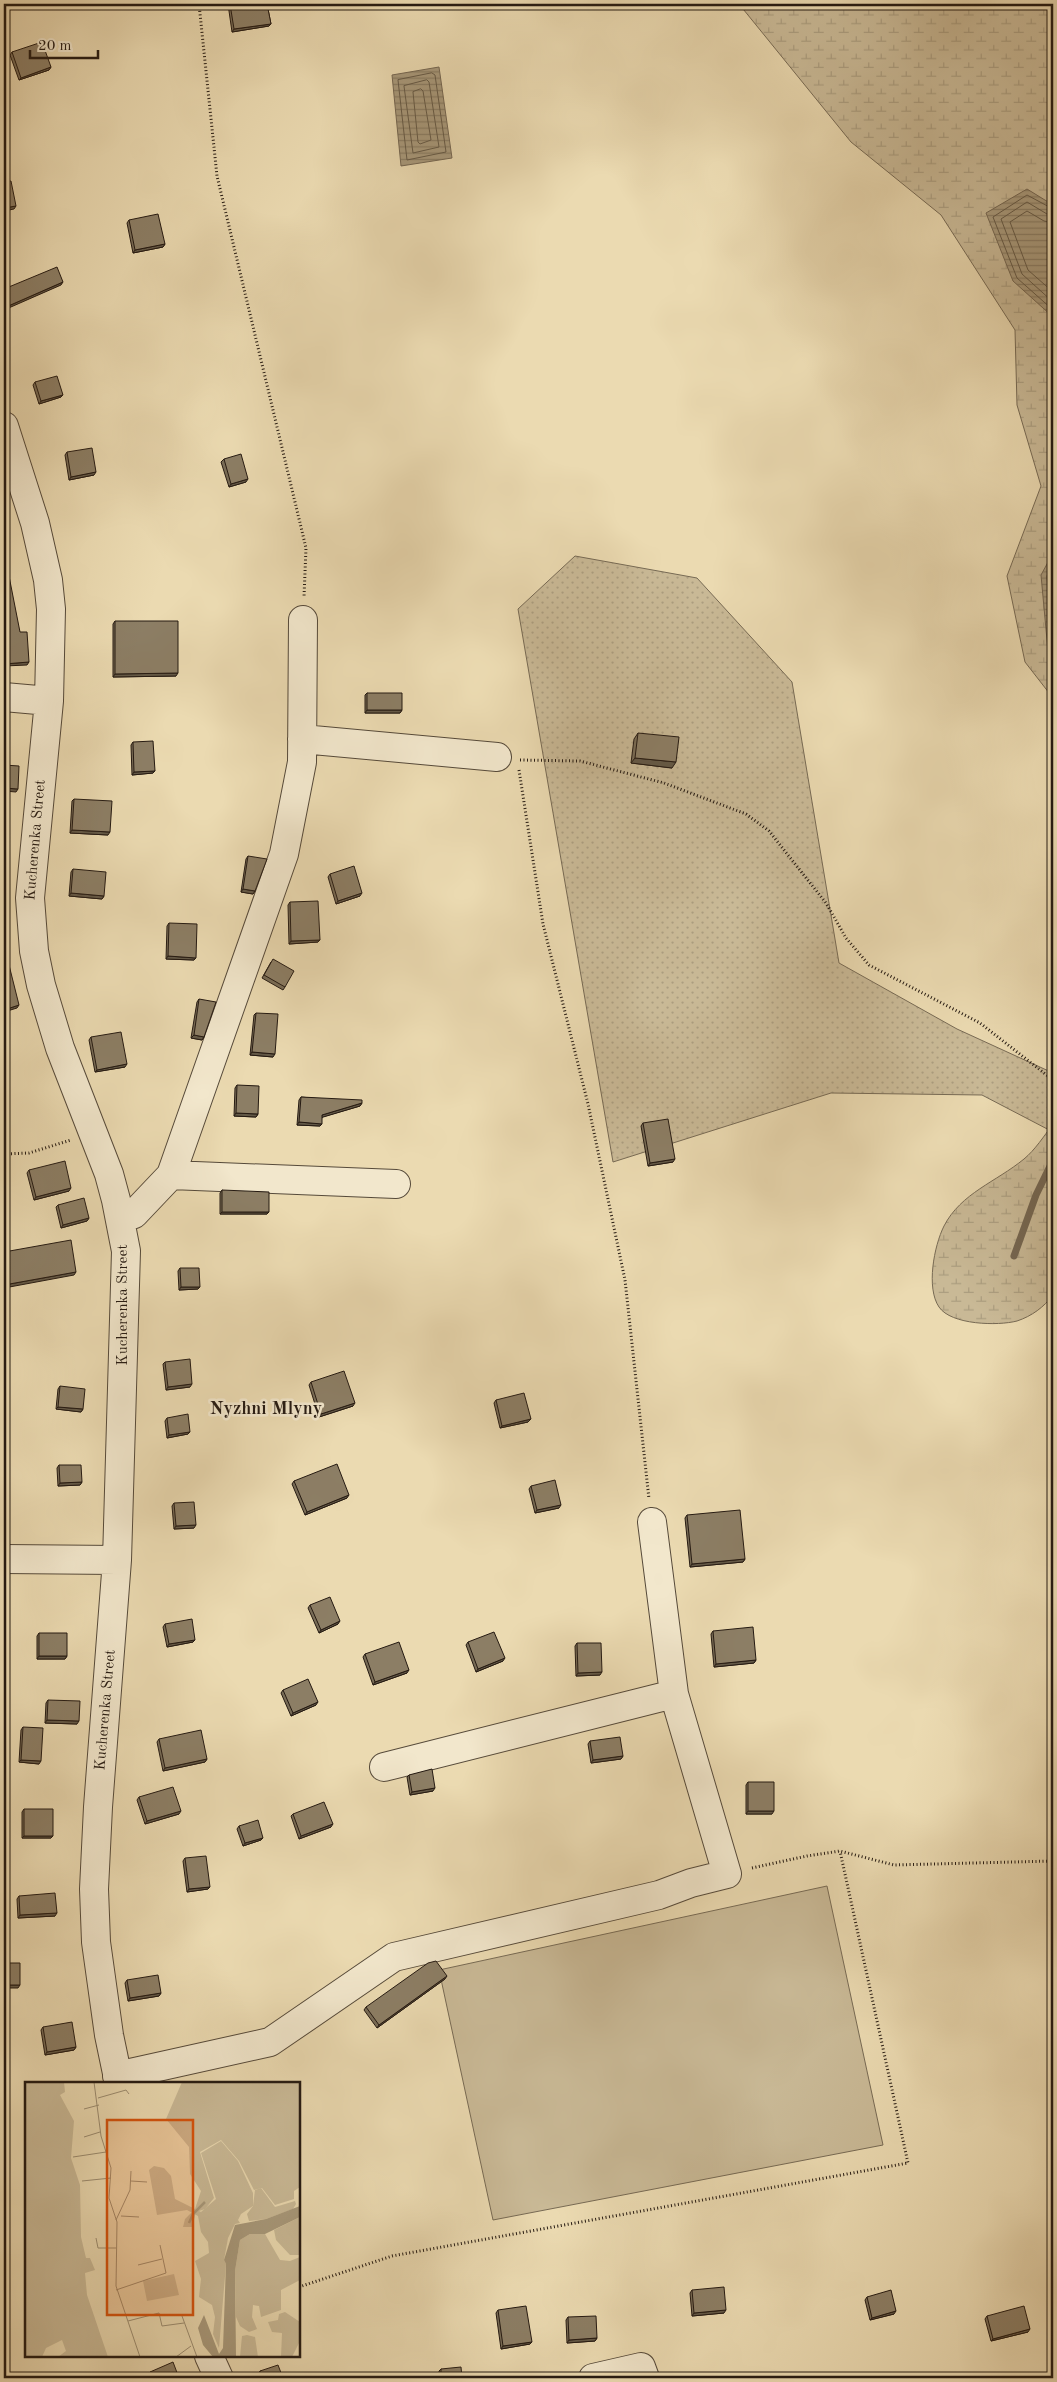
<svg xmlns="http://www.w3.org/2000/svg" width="1057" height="2382" viewBox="0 0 1057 2382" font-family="'Old Standard TT',serif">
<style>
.green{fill:url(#green-dots);stroke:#776a54}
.wetland{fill:url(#wetland-marsh);stroke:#776a54}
.pitch{fill:#c9b996;stroke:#776a54}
.water{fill:url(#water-rules);stroke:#746651}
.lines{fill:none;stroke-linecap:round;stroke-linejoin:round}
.shore{stroke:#665a46;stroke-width:1}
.stream{stroke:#746651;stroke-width:7}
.minor-casing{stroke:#564a3a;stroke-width:30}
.path{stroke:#251a12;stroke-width:3;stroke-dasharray:1 2.5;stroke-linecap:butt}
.minor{stroke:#f2e7cc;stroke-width:28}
.wall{fill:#786c57;stroke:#251a12}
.shaded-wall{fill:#625847;stroke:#251a12}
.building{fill:#8c7e65;stroke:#251a12}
.labels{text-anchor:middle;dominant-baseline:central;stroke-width:5;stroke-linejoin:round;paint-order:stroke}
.street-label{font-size:15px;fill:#251a12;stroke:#f2e7cc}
.quarter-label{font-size:18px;font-weight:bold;fill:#251a12;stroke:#f2e7cc}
.inset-river{fill:none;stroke:#a8997b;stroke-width:2.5}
.inset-road{fill:none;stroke:#9c8d71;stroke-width:1}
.view{fill:#d4530d;fill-opacity:0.15;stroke:#d4530d;stroke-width:2.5}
.inset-edge{fill:none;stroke:#251a12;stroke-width:2.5}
</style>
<defs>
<pattern id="green-dots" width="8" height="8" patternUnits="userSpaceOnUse" patternTransform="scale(1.25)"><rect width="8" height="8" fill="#c9b996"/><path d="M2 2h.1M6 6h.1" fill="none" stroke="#ac9e80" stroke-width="1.8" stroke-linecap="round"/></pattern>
<pattern id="wetland-marsh" width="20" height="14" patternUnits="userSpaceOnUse" patternTransform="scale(1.25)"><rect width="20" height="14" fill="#c9b996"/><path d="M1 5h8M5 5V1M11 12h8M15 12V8" fill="none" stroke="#ac9e80"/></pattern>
<pattern id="water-rules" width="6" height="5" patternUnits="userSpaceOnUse" patternTransform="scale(1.25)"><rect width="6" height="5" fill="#a8997b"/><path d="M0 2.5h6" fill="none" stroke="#897c63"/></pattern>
</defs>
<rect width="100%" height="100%" fill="#ebdab1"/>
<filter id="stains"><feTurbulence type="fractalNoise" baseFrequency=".004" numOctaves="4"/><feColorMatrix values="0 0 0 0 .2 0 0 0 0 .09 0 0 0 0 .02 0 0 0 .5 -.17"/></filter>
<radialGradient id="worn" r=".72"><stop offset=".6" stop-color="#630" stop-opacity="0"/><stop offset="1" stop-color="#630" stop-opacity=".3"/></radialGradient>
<path class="green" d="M575 556 697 578 792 682 839 963 957 1029 1053 1073V1132L982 1095 831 1093 613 1162 518 609Z"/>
<path class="wetland" d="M739 4H1053V698L1025 662 1007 576 1041 486 1017 405 1015 330 941 215 851 142Z
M1053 1124V1295C1044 1307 1032 1316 1017 1321 998 1326 951 1325 939 1307 926 1288 934 1246 944 1226 961 1193 996 1182 1024 1159 1035 1150 1044 1136 1053 1124Z"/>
<path class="pitch" d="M827 1886 883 2145 493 2220 439 1970Z"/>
<path class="water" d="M439 67 452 158 401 166 392 75Z
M1027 189 1053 205V317L1013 281 986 213Z
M1053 553V667L1049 662 1041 575Z"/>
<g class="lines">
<path class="shore" d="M432 73 435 75 446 152 407 160 398 80Z
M427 80 429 82 439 147 413 153 404 86Z
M421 89 423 91 431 140 420 144 418 142 413 92Z
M1053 209 1027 195 993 217 1017 278 1053 310
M1053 215 1047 214 1027 202 1001 219 1022 274 1053 302
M1053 223 1044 221 1027 211 1010 222 1028 270 1053 292
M1053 563 1047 576 1053 652"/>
<path class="stream" d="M1014 1256 1036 1195 1053 1160"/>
<g class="minor-casing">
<path id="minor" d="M4 426 35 523 48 580 51 609 49 701 30 898 34 951 41 985 60 1048 109 1174 116 1200 126 1251 117 1560 98 1807 94 1889 96 1942 109 2035 119 2083
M4 697 49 701
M302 739 497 757
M171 1175 396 1184
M120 1219 134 1214 171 1175 284 854 302 762 303 620
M4 1559 117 1560
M384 1767 674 1694
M117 2076 270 2042 394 1957 659 1895 691 1883 727 1874 674 1694 652 1522
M209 2356 219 2378
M593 2378 641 2367 645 2378"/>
</g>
<path class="path" d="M199 4 217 176 306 548 304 597
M520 760 580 761 664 783 746 814 769 831 826 903 846 938 869 965 980 1023 1053 1080
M519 770 543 924 588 1104 625 1280 649 1499
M4 1154 29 1153 71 1140
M752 1868 807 1856 840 1851 894 1865 1053 1861
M299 2287 392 2256 908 2163 840 1851"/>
<use href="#minor" class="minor"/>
</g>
<path class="wall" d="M228 4H267L271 24 269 26 232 32Z
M12 52 51 67 49 70 19 80 10 55Z
M129 220 165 244 163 247 133 253 127 223Z
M35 382 63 395 61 397 39 404 33 385Z
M67 452 94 475 69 480 65 455Z
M224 459 246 482 229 487 221 462Z
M115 621 176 676 113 677V624Z
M367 693 402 710 400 713H365V695Z
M638 733 672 768 631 763 634 739Z
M133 742 155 771 153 773 132 775 131 745Z
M74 799 108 835 70 833 72 801Z
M248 856 255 891 253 894 241 892 246 859Z
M73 869 104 896 102 899 69 896 71 872Z
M330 874 360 896 336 904 328 877Z
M290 902 320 940 318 942 289 944 288 905Z
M169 923 194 960 166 959 167 926Z
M271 962 285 987 283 990 262 978Z
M199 999 204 1037 202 1040 191 1038 197 1002Z
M256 1013 273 1057 250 1055 254 1015Z
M91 1037 125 1067 95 1072 89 1040Z
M237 1085 258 1114 256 1117 234 1116 235 1088Z
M301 1097 362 1103 360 1106 322 1117 320 1126 297 1125 299 1100Z
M643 1123 673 1162 648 1166 641 1126Z
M29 1170 69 1191 34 1200 27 1173Z
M222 1190 269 1212 267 1214H220V1193Z
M58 1205 89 1218 87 1221 61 1228 56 1207Z
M180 1268 200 1287 198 1289 179 1290 178 1271Z
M165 1362 190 1387 166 1390 163 1364Z
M311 1382 353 1406 319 1417 309 1385Z
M60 1386 83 1409 81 1412 56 1409 58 1389Z
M496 1400 531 1419 528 1422 500 1428 494 1403Z
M167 1418 190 1432 188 1434 167 1438 165 1421Z
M59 1465 82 1482 80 1485 58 1486 57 1468Z
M294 1481 347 1498 305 1515 292 1484Z
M531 1486 559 1508 535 1513 529 1489Z
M174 1503 194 1528 174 1529 172 1506Z
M687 1515 745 1559 743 1562 690 1567 685 1518Z
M310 1605 338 1624 319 1633 308 1608Z
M165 1624 193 1642 167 1647 163 1627Z
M713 1631 756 1660 754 1663 714 1667 711 1634Z
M39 1633 67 1656 65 1659H37V1636Z
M468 1642 503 1661 476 1672 466 1645Z
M577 1643 600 1675 576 1676 575 1646Z
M365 1654 407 1673 373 1685 363 1657Z
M283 1690 316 1705 291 1716 281 1693Z
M48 1700 77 1724 45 1723 46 1703Z
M23 1727 39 1764 19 1762 21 1730Z
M159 1739 207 1759 205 1762 163 1771 157 1742Z
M590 1741 623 1756 621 1759 591 1763 588 1744Z
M409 1775 433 1791 410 1795 407 1777Z
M748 1782 772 1814H746V1785Z
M139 1797 179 1814 145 1824 137 1800Z
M24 1809 53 1836 51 1838H22V1812Z
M293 1814 331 1827 299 1839 291 1816Z
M239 1826 263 1838 261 1840 243 1846 237 1829Z
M185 1858 208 1889 187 1892 183 1861Z
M19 1896 55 1916 18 1918 17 1899Z
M445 1979 377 2028 364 2010 366 2007Z
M127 1980 161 1993 159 1996 128 2001 125 1983Z
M43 2027 76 2047 74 2050 45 2055 41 2030Z
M692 2290 724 2313 692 2316 690 2293Z
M867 2297 894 2314 870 2320 865 2300Z
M498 2310 530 2344 501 2349 496 2313Z
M987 2316 1028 2332 991 2341 985 2319Z
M568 2317 597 2338 595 2341 567 2343 566 2320Z
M441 2369 462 2378H439V2371Z
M260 2371 283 2378H259L258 2374Z
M150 2372 179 2378H149L148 2375Z"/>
<path class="shaded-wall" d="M271 24 269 26 232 32 234 29Z
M51 67 49 70 19 80 21 78Z
M16 206 14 209 4 211V208Z
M165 244 163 247 133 253 135 250Z
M63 282 61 285 4 310 6 307Z
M63 395 61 397 39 404 41 401Z
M96 472 94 475 69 480 71 477Z
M248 479 246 482 229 487 231 484Z
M29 662 27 665 4 666V664Z
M178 673 176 676 113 677 115 674Z
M367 710H402L400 713H365Z
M635 758 676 762 672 768 631 763Z
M155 771 153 773 132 775 134 772Z
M4 788 18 789 16 792 4 791Z
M72 830 110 832 108 835 70 833Z
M243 889 255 891 253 894 241 892Z
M71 893 104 896 102 899 69 896Z
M362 893 360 896 336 904 338 901Z
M320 940 318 942 289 944 291 941Z
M168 956 196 958 194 960 166 959Z
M19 1005 17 1008 4 1012V1010Z
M194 1035 204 1037 202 1040 191 1038Z
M252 1052 275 1054 273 1057 250 1055Z
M127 1064 125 1067 95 1072 97 1070Z
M362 1103 360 1106 320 1118 322 1115Z
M236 1113 258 1114 256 1117 234 1116Z
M299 1122 322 1124 320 1126 297 1125Z
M675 1159 673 1162 648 1166 650 1163Z
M71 1188 69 1191 34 1200 36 1197Z
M222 1212H269L267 1214H220Z
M89 1218 87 1221 61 1228 63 1225Z
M76 1272 74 1275 4 1288V1285Z
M181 1287H200L198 1289 179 1290Z
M192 1384 190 1387 166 1390 168 1387Z
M355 1403 353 1406 319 1417 321 1414Z
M58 1407 83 1409 81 1412 56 1409Z
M531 1419 528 1422 500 1428 502 1426Z
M190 1432 188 1434 167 1438 169 1435Z
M82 1482 80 1485 58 1486 60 1483Z
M349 1495 347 1498 305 1515 307 1512Z
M561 1505 559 1508 535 1513 537 1510Z
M196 1525 194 1528 174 1529 176 1526Z
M745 1559 743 1562 690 1567 692 1564Z
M340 1621 338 1624 319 1633 321 1630Z
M195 1640 193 1642 167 1647 169 1644Z
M39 1656H67L65 1659H37Z
M505 1658 503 1661 476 1672 478 1669Z
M756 1660 754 1663 714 1667 716 1664Z
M409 1670 407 1673 373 1685 375 1682Z
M602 1672 600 1675 576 1676 578 1673Z
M318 1702 316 1705 291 1716 293 1713Z
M47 1720 79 1721 77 1724 45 1723Z
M623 1756 621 1759 591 1763 593 1760Z
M207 1759 205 1762 163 1771 165 1768Z
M21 1760 41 1761 39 1764 19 1762Z
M435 1788 433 1791 410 1795 412 1792Z
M181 1811 179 1814 145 1824 147 1821Z
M748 1811H774L772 1814H746Z
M333 1824 331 1827 299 1839 301 1836Z
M24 1836H53L51 1838H22Z
M263 1838 261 1840 243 1846 245 1843Z
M210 1887 208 1889 187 1892 189 1889Z
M57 1913 55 1916 18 1918 20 1915Z
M447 1976 445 1979 377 2028 379 2025Z
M4 1985H20L18 1988H4Z
M161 1993 159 1996 128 2001 130 1998Z
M76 2047 74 2050 45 2055 47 2052Z
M726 2310 724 2313 692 2316 694 2313Z
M896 2311 894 2314 870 2320 872 2318Z
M1030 2329 1028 2332 991 2341 993 2339Z
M597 2338 595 2341 567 2343 569 2340Z
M532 2342 530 2344 501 2349 503 2346Z"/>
<path class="building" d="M230 4H267L271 24 234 29Z
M42 42 51 67 21 78 12 52Z
M11 181 16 206 4 208V182Z
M158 214 165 244 135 250 129 220Z
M57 267 63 282 6 307 4 302V289Z
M57 376 63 395 41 401 35 382Z
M92 448 96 472 71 477 67 452Z
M241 454 248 479 231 484 224 459Z
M8 571 20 632H27L29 662 4 664V572Z
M115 621H178V673L115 674Z
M367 693H402V710H367Z
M4 709 6 710V719H4Z
M638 733 679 737 676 762 635 758Z
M153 741 155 771 134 772 133 742Z
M4 765 19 766 18 789 4 788Z
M74 799 112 801 110 832 72 830Z
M248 856 267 859 255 891 243 889Z
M354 866 362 893 338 901 330 874Z
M73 869 106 872 104 896 71 893Z
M318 901 320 940 291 941 290 902Z
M169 923 197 924 196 958 168 956Z
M6 953 19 1005 4 1010V954Z
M273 959 294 971 285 987 264 975Z
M199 999 216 1002 204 1037 194 1035Z
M256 1013 278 1014 275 1054 252 1052Z
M121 1032 127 1064 97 1070 91 1037Z
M237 1085 259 1086 258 1114 236 1113Z
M301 1097 362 1100V1103L322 1115V1124L299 1122Z
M668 1119 675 1159 650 1163 643 1123Z
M65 1161 71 1188 36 1197 29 1170Z
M222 1190 269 1192V1212H222Z
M84 1198 89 1218 63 1225 58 1205Z
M71 1240 76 1272 4 1285V1252Z
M180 1268H199L200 1287H181Z
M190 1359 192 1384 168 1387 165 1362Z
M344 1371 355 1403 321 1414 311 1382Z
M60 1386 85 1389 83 1409 58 1407Z
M524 1393 531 1419 502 1426 496 1400Z
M188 1414 190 1432 169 1435 167 1418Z
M337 1464 349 1495 307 1512 294 1481Z
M59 1465H81L82 1482 60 1483Z
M555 1480 561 1505 537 1510 531 1486Z
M194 1502 196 1525 176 1526 174 1503Z
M740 1510 745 1559 692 1564 687 1515Z
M330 1597 340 1621 321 1630 310 1605Z
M192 1619 195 1640 169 1644 165 1624Z
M753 1627 756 1660 716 1664 713 1631Z
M494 1632 505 1658 478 1669 468 1642Z
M39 1633H67V1656H39Z
M399 1642 409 1670 375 1682 365 1654Z
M577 1643H601L602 1672 578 1673Z
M308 1679 318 1702 293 1713 283 1690Z
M48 1700 80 1701 79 1721 47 1720Z
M23 1727 43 1728 41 1761 21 1760Z
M201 1730 207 1759 165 1768 159 1739Z
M620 1737 623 1756 593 1760 590 1741Z
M432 1769 435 1788 412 1792 409 1775Z
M748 1782H774V1811H748Z
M173 1787 181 1811 147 1821 139 1797Z
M324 1802 333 1824 301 1836 293 1814Z
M24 1809H53V1836H24Z
M258 1820 263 1838 245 1843 239 1826Z
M206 1856 210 1887 189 1889 185 1858Z
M55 1893 57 1913 20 1915 19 1896Z
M436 1961 447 1976 379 2025 366 2007 428 1963Z
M4 1963H20V1985H4Z
M158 1975 161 1993 130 1998 127 1980Z
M72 2022 76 2047 47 2052 43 2027Z
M724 2287 726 2310 694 2313 692 2290Z
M891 2290 896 2311 872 2318 867 2297Z
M526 2306 532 2342 503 2346 498 2310Z
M1024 2306 1030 2329 993 2339 987 2316Z
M596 2316 597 2338 569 2340 568 2317Z
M173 2362 179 2378H152L150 2372Z
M278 2365 283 2378H262L260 2371Z
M461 2367 462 2378H441V2369Z"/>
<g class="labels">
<g class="street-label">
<text transform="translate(36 840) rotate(-85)">Kucherenka Street</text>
<text transform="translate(123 1305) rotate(-90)">Kucherenka Street</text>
<text transform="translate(106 1710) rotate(-85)">Kucherenka Street</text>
</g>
<g class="quarter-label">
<text x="266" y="1409">Nyzhni Mlyny</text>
</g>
</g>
<g transform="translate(25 2082)">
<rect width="275" height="275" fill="#ebdab1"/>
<path d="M196 59 213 79 228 111V124L216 132 213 138 215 141 210 142 203 156 199 178 201 182 194 266 188 252 190 235 187 223 174 215 176 197 170 179 184 171 183 160 176 150 173 134 162 128 132 133 124 88 129 84 139 86 146 94 150 117 176 130 191 117 176 71Z" fill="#c9b996"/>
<path d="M0 0H39L40 10 35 13 49 39 46 76 55 103 56 155 61 176H65L70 188 60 191 62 213 83 275H33L41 269 37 258 21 266 17 275H0ZM236 106 250 125 270 119 271 122 268 127 241 137 224 139 222 132 228 124 230 108ZM275 135V173H265L251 158 249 148ZM225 152H240L255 178 265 179 275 175V198L256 208V228L236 235 234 224 228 223 227 235 232 247 224 250 215 244 211 235 210 189 215 158ZM260 230 275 240V259L267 275H256L257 251 247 250 243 240 253 238 254 232ZM222 253 230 255 233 275H215L217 254Z" fill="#c9b996"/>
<path d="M157 0H275V105L269 109V117L250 123 237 106 229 108 214 79 196 58 175 70 189 116 180 127 171 130 167 145H158L160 137 170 127 176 109 165 92 164 65 141 37Z" fill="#c9b996"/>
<path d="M40 88 48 113 46 120 26 107 33 101 39 102Z" fill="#c9b996"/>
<path d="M149 192 154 213 122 219 118 199Z" fill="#c9b996"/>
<path d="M275 124V135L240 152H225L215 158 210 189 211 275H188L178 263 173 246 179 233 194 272 198 266 201 182 199 178 210 143 241 137Z" fill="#a8997b"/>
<path class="inset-river" d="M164 141 168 132 180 120"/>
<path class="inset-road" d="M69 0 76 54 86 86 84 116 92 140 91 204 115 275M73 16 101 8 104 12M59 27 74 23M59 55 75 50M48 75 81 70M57 99 86 96M106 99 122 100M96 134 114 135M91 138 105 108 106 89M71 156 73 166H91M113 183 137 177M91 208 141 191 135 163M157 234 172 275M103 239 134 231 137 244 159 241M151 275 166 264"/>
<path class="view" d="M82 38H168V233H82Z"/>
<rect width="275" height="275" class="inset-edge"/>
</g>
<rect width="1057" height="2382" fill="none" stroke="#ebdab1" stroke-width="20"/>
<rect x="5" y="5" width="1047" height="2372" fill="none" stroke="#251a12" stroke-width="2.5"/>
<rect x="10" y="10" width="1037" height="2362" fill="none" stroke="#251a12"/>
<path d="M30 50v8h68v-8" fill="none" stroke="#251a12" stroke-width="2.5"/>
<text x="38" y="50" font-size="15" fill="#251a12" stroke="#f2e7cc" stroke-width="4" paint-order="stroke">20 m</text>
<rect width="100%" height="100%" filter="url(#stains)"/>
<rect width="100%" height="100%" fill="url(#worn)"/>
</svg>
